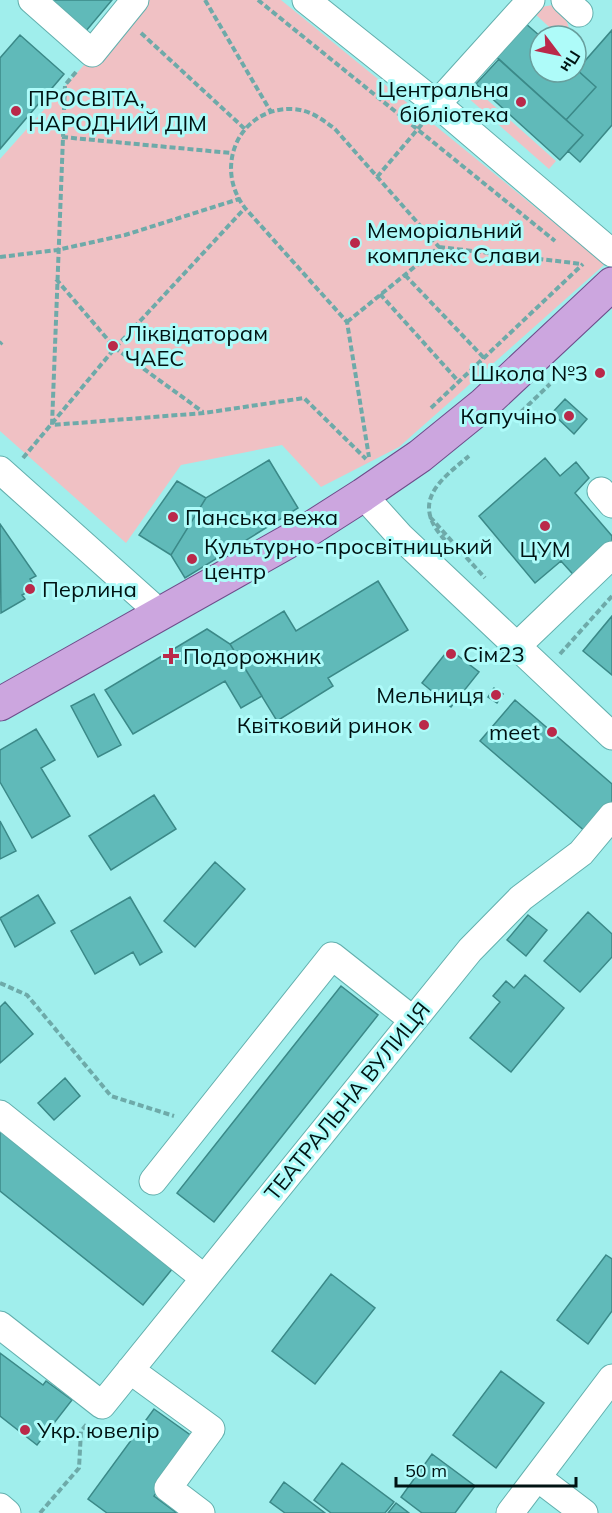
<svg xmlns="http://www.w3.org/2000/svg" width="612" height="1513" viewBox="0 0 612 1513" font-family="Mulish,sans-serif">
<style>
.green{fill:#f0c1c4}
.building{fill:#60bab9;stroke:#3b8988;stroke-width:1.5}
.lines{fill:none;stroke-linecap:round;stroke-linejoin:round}
.minor-casing{stroke:#62afad;stroke-width:29}
.major-casing{stroke:#6e4c8a;stroke-width:35}
.path{stroke:#6eaaa9;stroke-width:4;stroke-dasharray:6 3;stroke-linecap:butt}
.minor{stroke:#fff;stroke-width:27}
.major{stroke:#cca6df;stroke-width:33}
.poi-dot{fill:#ba294a;stroke:#aefbf9;stroke-width:2}
.labels{text-anchor:middle;dominant-baseline:central;stroke-width:6;stroke-linejoin:round;paint-order:stroke}
.poi-label{font-size:22px;fill:#001313;stroke:#aefbf9;text-anchor:start}
.street-label{font-size:22px;fill:#001313;stroke:#aefbf9}
</style>
<rect width="100%" height="100%" fill="#a0eeec"/>
<path class="green" d="M142 0H281L605 264 399 447 321 487 282 445 181 465 126 543 0 431V159Z
M553 5 565 16 569 28 564 36H559L534 13 541 7Z
M474 88 556 161 549 169 466 96Z"/>
<path class="building" d="M50 0H112L86 31Z
M525 23 540 36V72H576V69L596 87 566 120 495 56Z
M612 30V125L580 162 568 151 583 135 566 120 596 87 577 70Z
M20 35 64 74 0 149V58Z
M499 59 583 135 560 160 476 84Z
M565 399 587 419 574 434 552 413Z
M545 458 560 476 576 462 589 478 575 493 612 536V551L579 581 561 561 535 583 479 516Z
M269 460 298 508 185 578 171 555 139 535 177 481 206 498Z
M177 481 206 498 171 555 139 535Z
M0 524 36 576 30 579 35 588 22 595 25 599 1 613Z
M378 581 408 630 328 678 333 686 277 721 230 644 284 611 296 631Z
M612 616V675L583 651Z
M207 629 230 644 262 696 241 708 225 681 133 734 105 690Z
M449 649 479 672 451 707 422 683Z
M494 688 503 694 497 703 488 697Z
M94 694 121 745 98 757 71 706Z
M515 700 612 784V805L587 833 480 741Z
M36 729 55 760 41 768 70 816 32 838 0 782V750Z
M154 795 176 829 111 870 89 836Z
M0 821 16 851 0 859Z
M215 862 245 889 195 947 164 921Z
M38 895 55 923 15 947 0 918Z
M130 897 162 952 140 965 133 952 95 974 71 931Z
M588 912 612 934V957L580 992 544 961Z
M528 915 547 930 526 956 507 940Z
M525 975 564 1008 511 1072 470 1038 500 1002 493 996 506 981 514 988Z
M341 986 378 1015 214 1222 177 1193Z
M5 1002 33 1034 0 1063V1007Z
M65 1078 80 1096 54 1120 38 1103Z
M0 1130 173 1268 143 1305 0 1191Z
M606 1255 612 1259V1311L588 1344 557 1320Z
M331 1274 375 1308 315 1384 272 1351Z
M0 1353 43 1385 46 1381 72 1400 37 1445 0 1416Z
M501 1371 544 1403 496 1468 453 1435Z
M154 1409 196 1439 154 1496 177 1513H107L88 1499Z
M432 1454 475 1486 455 1513H422L401 1497Z
M342 1463 394 1502 385 1513H331L314 1500Z
M284 1482 325 1513H285L270 1502Z
M396 1503 409 1513H388Z"/>
<g class="lines">
<g class="minor-casing">
<path id="minor" d="M32 0 92 53 135 0
M306 0 444 110 612 253
M565 0 579 13
M437 104 531 0
M0 470 161 614
M601 491 612 504
M363 495 400 536 612 736
M517 646 612 555
M0 1114 204 1278
M153 1181 332 956 413 1020
M0 1325 102 1405 470 950 521 898 581 853 612 816
M130 1370 211 1429 168 1488 201 1513
M538 1478 584 1513
M0 1507 7 1513
M510 1513 612 1378"/>
</g>
<g class="major-casing">
<path id="major" d="M0 704 305 532 363 495 420 456 484 404 612 284"/>
</g>
<path class="path" d="M205 0 271 112
M258 0 555 241
M141 33 246 130
M76 72 65 85 52 425 204 413 304 398 366 459
M62 137 231 153
M377 177 423 123
M439 247 582 264
M0 257 57 250 125 235 239 199
M405 275 485 359
M56 279 115 348 203 412
M380 294 459 382
M347 322 439 247 335 129C322 119 310 110 293 109 239 107 213 167 245 208L347 322 369 457
M0 344 2 342
M431 408 583 264
M521 412 550 384
M23 458 115 348 245 208
M430 517 485 578
M445 540C410 502 439 481 469 456
M560 654 612 596
M0 983 27 995 111 1096 174 1116
M40 1513 79 1468 81 1431 87 1424"/>
<use href="#minor" class="minor"/>
<use href="#major" class="major"/>
</g>
<g class="poi-dot">
<circle cx="521" cy="102" r="6"/>
<circle cx="16" cy="111" r="6"/>
<circle cx="355" cy="243" r="6"/>
<circle cx="113" cy="346" r="6"/>
<circle cx="600" cy="373" r="6"/>
<circle cx="569" cy="416" r="6"/>
<circle cx="173" cy="517" r="6"/>
<circle cx="545" cy="526" r="6"/>
<circle cx="192" cy="559" r="6"/>
<circle cx="30" cy="589" r="6"/>
<circle cx="451" cy="654" r="6"/>
<path d="M168 647h6v6h6v6h-6v6h-6v-6h-6v-6h6z"/>
<circle cx="496" cy="695" r="6"/>
<circle cx="424" cy="725" r="6"/>
<circle cx="552" cy="732" r="6"/>
<circle cx="25" cy="1430" r="6"/>
</g>
<g class="labels">
<g class="poi-label">
<text x="509" y="89" text-anchor="end">Центральна<tspan x="509" dy="25">бібліотека</tspan></text>
<text x="28" y="98">ПРОСВІТА,<tspan x="28" dy="25">НАРОДНИЙ ДІМ</tspan></text>
<text x="367" y="230">Меморіальний<tspan x="367" dy="25">комплекс Слави</tspan></text>
<text x="125" y="333">Ліквідаторам<tspan x="125" dy="25">ЧАЕС</tspan></text>
<text x="588" y="373" text-anchor="end">Школа №3</text>
<text x="557" y="416" text-anchor="end">Капучіно</text>
<text x="185" y="517">Панська вежа</text>
<text x="204" y="546">Культурно-просвітницький<tspan x="204" dy="25">центр</tspan></text>
<text x="545" y="549" text-anchor="middle">ЦУМ</text>
<text x="42" y="589">Перлина</text>
<text x="463" y="654">Сім23</text>
<text x="183" y="656">Подорожник</text>
<text x="484" y="695" text-anchor="end">Мельниця</text>
<text x="412" y="725" text-anchor="end">Квітковий ринок</text>
<text x="540" y="732" text-anchor="end">meet</text>
<text x="37" y="1430">Укр. ювелір</text>
</g>
<g class="street-label">
<text transform="translate(347 1101) rotate(-51)">ТЕАТРАЛЬНА ВУЛИЦЯ</text>
</g>
</g>
<g transform="translate(558 54) rotate(122)"><circle r="28" fill="#aefbf9" stroke="#689e9d" stroke-width="1.5"/>
<path d="M0-4.5L10 22L0 15L-10 22Z" fill="#ba294a"/>
<text y="-9" font-size="16" font-weight="bold" text-anchor="middle" fill="#001313">Пн</text>
</g>
<path d="M396 1477v9h180v-9" fill="none" stroke="#001313" stroke-width="3"/>
<text x="405" y="1477" font-size="18" fill="#001313" stroke="#aefbf9" stroke-width="4.5" paint-order="stroke">50 m</text>
</svg>
